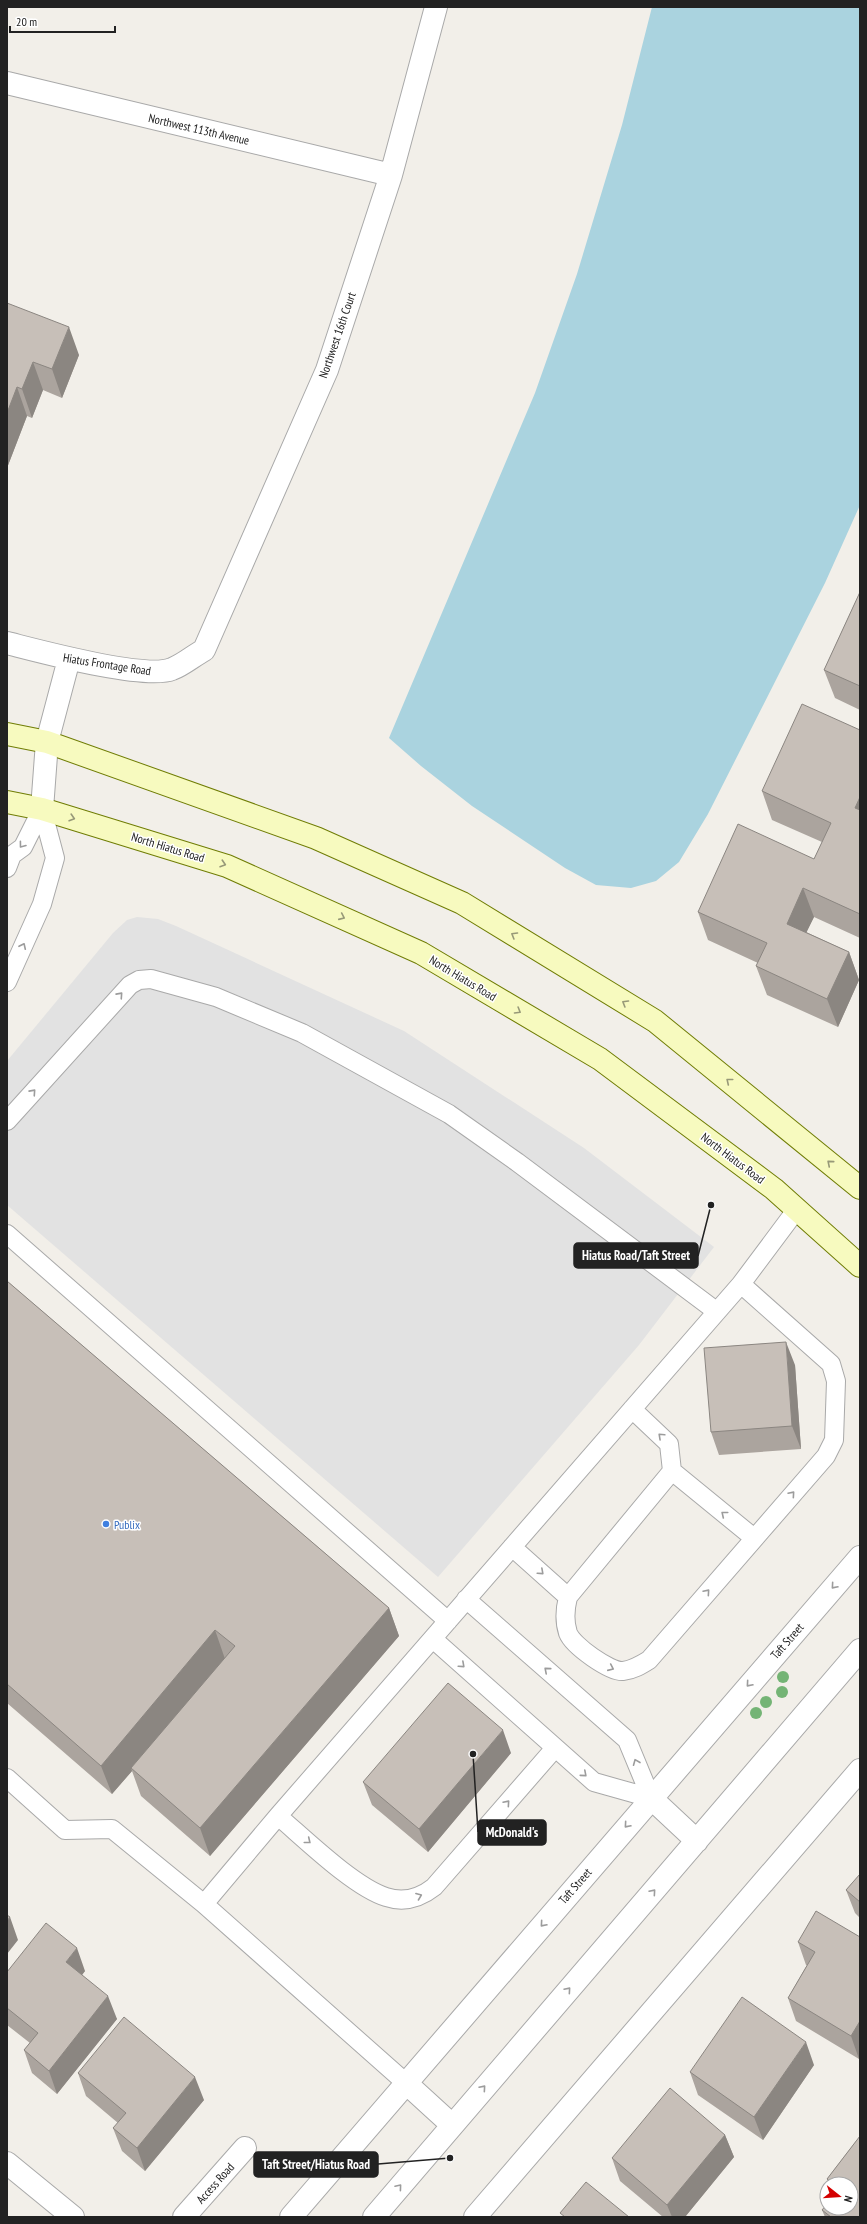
<svg xmlns="http://www.w3.org/2000/svg" width="867" height="2224" viewBox="0 0 867 2224" font-family="'PT Sans Narrow',sans-serif">
<style>
.parking{fill:#e2e2e2}
.water{fill:#aad3df}
.lines{fill:none;stroke-linecap:round;stroke-linejoin:round}
.service-casing{stroke:#a9a9a9;stroke-width:20}
.minor-casing{stroke:#a9a9a9;stroke-width:24}
.tertiary-casing{stroke:#a9a9a9;stroke-width:24}
.secondary-casing{stroke:#707d05;stroke-width:24}
.service{stroke:#fff;stroke-width:18}
.minor{stroke:#fff;stroke-width:22}
.tertiary{stroke:#fff;stroke-width:22}
.secondary{stroke:#f7fabf;stroke-width:22}
.tree{fill:#74b475}
.wall{fill:#aba49e}
.shaded-wall{fill:#8b8681}
.building{fill:#c7bfb8;stroke:#8b8681}
.oneway{stroke:#979978}
.oneway2{stroke:#9c9c9c}
.shop-dot{fill:#3f7fe0;stroke:#fff;stroke-width:1.5}
.labels{text-anchor:middle;dominant-baseline:central;stroke-width:3;stroke-linejoin:round;paint-order:stroke}
.street-label{font-size:12px;fill:#222;stroke:#fff}
.shop-label{font-size:12px;fill:#366cbe;stroke:#fff;text-anchor:start}
.leader{fill:none;stroke:#222;stroke-width:1.5}
.callout-dot{fill:#222;stroke:#fff;stroke-width:1.5}
.callout{fill:#222;stroke:#222;stroke-width:1.5}
.callout-label{font-size:13px;text-anchor:middle;font-weight:bold;fill:#fff}
</style>
<rect width="100%" height="100%" fill="#f2efe9"/>
<path class="parking" d="M137 917 158 919 176 926 404 1031 584 1148 714 1247 639 1345 438 1577 7 1205V1061L113 933 127 920Z"/>
<path class="water" d="M652 7H860V505L825 583 708 814 679 862 656 881 631 888 596 885 565 868 472 806 421 766 389 738 535 393 577 274 622 125Z"/>
<g class="lines">
<g class="service-casing">
<path id="service" d="M7 868 12 855 23 847 42 809 55 858 42 904 7 982
M7 1121 130 985 139 980 151 979 216 997 302 1033 449 1114 517 1162 716 1311
M7 1234 448 1621
M632 1409 669 1444 672 1471 754 1538
M512 1547 568 1597C565 1609 564 1621 568 1633 573 1646 610 1672 623 1671 633 1670 641 1665 649 1660L826 1456 834 1440 836 1381 831 1364 741 1284
M568 1597 672 1471
M466 1599 627 1740 651 1798
M433 1639 594 1782 651 1798
M7 1778 65 1830 112 1829 204 1904
M278 1816C305 1839 354 1887 386 1897 404 1903 420 1898 434 1887L555 1748
M406 2083 204 1904 278 1816 741 1284 797 1209"/>
</g>
<g class="minor-casing">
<path id="minor" d="M7 83 391 175
M7 643C39 651 145 680 172 669 183 665 193 656 204 650L327 370 391 175 436 7
M42 809 47 742 69 659
M7 2163 73 2217
M184 2217 245 2148
M475 2217 860 1770"/>
</g>
<g class="tertiary-casing">
<path id="tertiary" d="M651 1798 697 1841
M406 2083 452 2125
M291 2217 860 1557
M374 2217 860 1650"/>
</g>
<g class="secondary-casing">
<path id="secondary" d="M7 734 47 742 316 838 462 903 655 1021 860 1188
M7 802 42 809 227 866 421 953 600 1059 774 1189 860 1266"/>
</g>
<use href="#service" class="service"/>
<use href="#minor" class="minor"/>
<use href="#tertiary" class="tertiary"/>
<use href="#secondary" class="secondary"/>
</g>
<g class="tree">
<circle cx="783" cy="1677" r="6"/>
<circle cx="782" cy="1692" r="6"/>
<circle cx="766" cy="1702" r="6"/>
<circle cx="756" cy="1713" r="6"/>
</g>
<path class="wall" d="M7 303 79 355 62 398 43 390 32 418 27 416 7 468Z
M860 592V710L835 698 824 670Z
M860 730V938L814 917 806 932 849 952 859 980 838 1027 767 995 756 966 758 963 708 940 698 912 814 859 822 842 772 820 762 791Z
M7 1281 389 1608 399 1636 210 1856 141 1796 132 1771 112 1794 7 1703Z
M795 1365 801 1449 719 1455 711 1432Z
M511 1753 428 1852 372 1805 363 1782Z
M860 1874V1918L855 1913 846 1890Z
M860 1937V2058L859 2059 796 2021 788 1998 807 1965H806L798 1942Z
M85 1971 82 1975 117 2019 57 2094 32 2073 24 2050 30 2043 7 2025V1972Z
M814 2065 763 2140 698 2095 690 2072Z
M78 2073 204 2100 145 2171 122 2151 113 2128 118 2123 86 2096Z
M725 2135 734 2157 685 2217H663L620 2181 612 2158Z
M860 2136V2217H825L822 2210 851 2184H829L827 2179Z"/>
<path class="shaded-wall" d="M69 327 79 355 62 398 52 369Z
M33 362 43 390 32 418 22 389Z
M17 387 27 416 7 468V413Z
M860 797V821L855 808Z
M803 888 814 917 797 952 787 924Z
M849 952 859 980 838 1027 827 999Z
M786 1342 795 1365 801 1449 792 1426Z
M389 1608 399 1636 210 1856 200 1828Z
M215 1630 225 1659 131 1768 132 1771 112 1794 101 1766Z
M503 1730 511 1753 428 1852 419 1829Z
M10 1917 18 1940 7 1954V1921Z
M77 1948 85 1971 74 1985 66 1962Z
M108 1996 117 2019 57 2094 49 2071Z
M860 2021V2058L859 2059 851 2036Z
M806 2042 814 2065 763 2140 754 2117Z
M195 2077 204 2100 145 2171 137 2148Z
M725 2135 734 2157 685 2217H672L667 2205Z"/>
<path class="building" d="M7 303 69 327 52 369 33 362 22 389 17 387 7 413Z
M860 592V686L824 670Z
M802 704 860 730V797L855 808 860 810V914L803 888 787 924 849 952 827 999 756 966 767 943 698 912 738 824 814 859 831 823 762 791Z
M7 1281 389 1608 200 1828 131 1768 235 1646 215 1630 101 1766 7 1684Z
M786 1342 792 1426 711 1432 704 1348Z
M448 1683 503 1730 419 1829 363 1782Z
M860 1874V1902L846 1890Z
M816 1911 860 1937V2021L851 2036 788 1998 815 1952 798 1942Z
M7 1915 10 1917 7 1921Z
M46 1923 77 1948 66 1962 108 1996 49 2071 24 2050 38 2033 7 2008V1972Z
M742 1997 806 2042 754 2117 690 2072Z
M124 2017 195 2077 137 2148 113 2128 126 2113 78 2073Z
M670 2088 725 2135 667 2205 612 2158Z
M860 2136V2217H831L822 2210 827 2204V2208H851V2184H833L827 2179Z
M586 2182 629 2217H565L560 2213Z"/>
<defs><path id="oneway-chevron" d="M-2-3.5L2.5 0L-2 3.5" fill="none" stroke-width="1.6" stroke-linecap="round" stroke-linejoin="round"/></defs>
<g class="oneway">
<use href="#oneway-chevron" transform="translate(72 818) rotate(17)"/>
<use href="#oneway-chevron" transform="translate(223 864) rotate(18)"/>
<use href="#oneway-chevron" transform="translate(342 917) rotate(24)"/>
<use href="#oneway-chevron" transform="translate(514 935) rotate(-149)"/>
<use href="#oneway-chevron" transform="translate(625 1003) rotate(-149)"/>
<use href="#oneway-chevron" transform="translate(518 1011) rotate(31)"/>
<use href="#oneway-chevron" transform="translate(729 1081) rotate(-141)"/>
<use href="#oneway-chevron" transform="translate(830 1163) rotate(-140)"/>
</g>
<g class="oneway2">
<use href="#oneway-chevron" transform="translate(22 845) rotate(127)"/>
<use href="#oneway-chevron" transform="translate(23 946) rotate(-65)"/>
<use href="#oneway-chevron" transform="translate(120 995) rotate(-48)"/>
<use href="#oneway-chevron" transform="translate(33 1092) rotate(-48)"/>
<use href="#oneway-chevron" transform="translate(661 1436) rotate(-137)"/>
<use href="#oneway-chevron" transform="translate(792 1494) rotate(-49)"/>
<use href="#oneway-chevron" transform="translate(724 1514) rotate(-141)"/>
<use href="#oneway-chevron" transform="translate(541 1572) rotate(42)"/>
<use href="#oneway-chevron" transform="translate(834 1586) rotate(131)"/>
<use href="#oneway-chevron" transform="translate(707 1592) rotate(-49)"/>
<use href="#oneway-chevron" transform="translate(462 1665) rotate(42)"/>
<use href="#oneway-chevron" transform="translate(611 1668) rotate(24)"/>
<use href="#oneway-chevron" transform="translate(547 1670) rotate(-139)"/>
<use href="#oneway-chevron" transform="translate(749 1684) rotate(131)"/>
<use href="#oneway-chevron" transform="translate(636 1762) rotate(-112)"/>
<use href="#oneway-chevron" transform="translate(584 1774) rotate(41)"/>
<use href="#oneway-chevron" transform="translate(507 1803) rotate(-49)"/>
<use href="#oneway-chevron" transform="translate(627 1825) rotate(131)"/>
<use href="#oneway-chevron" transform="translate(308 1841) rotate(39)"/>
<use href="#oneway-chevron" transform="translate(653 1892) rotate(-49)"/>
<use href="#oneway-chevron" transform="translate(419 1896) rotate(-21)"/>
<use href="#oneway-chevron" transform="translate(543 1924) rotate(131)"/>
<use href="#oneway-chevron" transform="translate(568 1990) rotate(-49)"/>
<use href="#oneway-chevron" transform="translate(483 2088) rotate(-49)"/>
<use href="#oneway-chevron" transform="translate(399 2187) rotate(-50)"/>
</g>
<circle class="shop-dot" cx="106" cy="1524" r="4"/>
<g class="labels">
<g class="street-label">
<text transform="translate(199 129) rotate(13)">Northwest 113th Avenue</text>
<text transform="translate(337 335) rotate(-71)">Northwest 16th Court</text>
<text transform="translate(107 664) rotate(9)">Hiatus Frontage Road</text>
<text transform="translate(168 847) rotate(17)">North Hiatus Road</text>
<text transform="translate(463 978) rotate(31)">North Hiatus Road</text>
<text transform="translate(733 1158) rotate(37)">North Hiatus Road</text>
<text transform="translate(787 1641) rotate(-49)">Taft Street</text>
<text transform="translate(575 1886) rotate(-49)">Taft Street</text>
<text transform="translate(215 2183) rotate(-48)">Access Road</text>
</g>
<g class="shop-label">
<text x="114" y="1524">Publix</text>
</g>
</g>
<path class="leader" d="M711 1205L698 1256M473 1754L478 1832M450 2158L378 2164"/>
<g class="callout-dot">
<circle cx="711" cy="1205" r="4"/>
<circle cx="473" cy="1754" r="4"/>
<circle cx="450" cy="2158" r="4"/>
</g>
<g class="callout">
<rect x="574" y="1243" width="124" height="25" rx="4"/>
<rect x="478" y="1820" width="68" height="25" rx="4"/>
<rect x="254" y="2152" width="124" height="25" rx="4"/>
</g>
<g class="callout-label">
<text x="636" y="1260">Hiatus Road/Taft Street</text>
<text x="512" y="1837">McDonald's</text>
<text x="316" y="2169">Taft Street/Hiatus Road</text>
</g>
<rect width="867" height="2224" fill="none" stroke="#222222" stroke-width="16"/>
<g transform="translate(839 2196) rotate(107)"><circle r="19" fill="#ffffff" stroke="#a7a7a7"/>
<path d="M0-3L7 15L0 10L-7 15Z" fill="#d40000"/>
<text y="-6" font-size="11" font-weight="bold" text-anchor="middle" fill="#222222">N</text>
</g>
<path d="M10 26v6h105v-6" fill="none" stroke="#222222" stroke-width="2"/>
<text x="16" y="26" font-size="12" fill="#222222" stroke="#ffffff" stroke-width="3" paint-order="stroke">20 m</text>
</svg>
